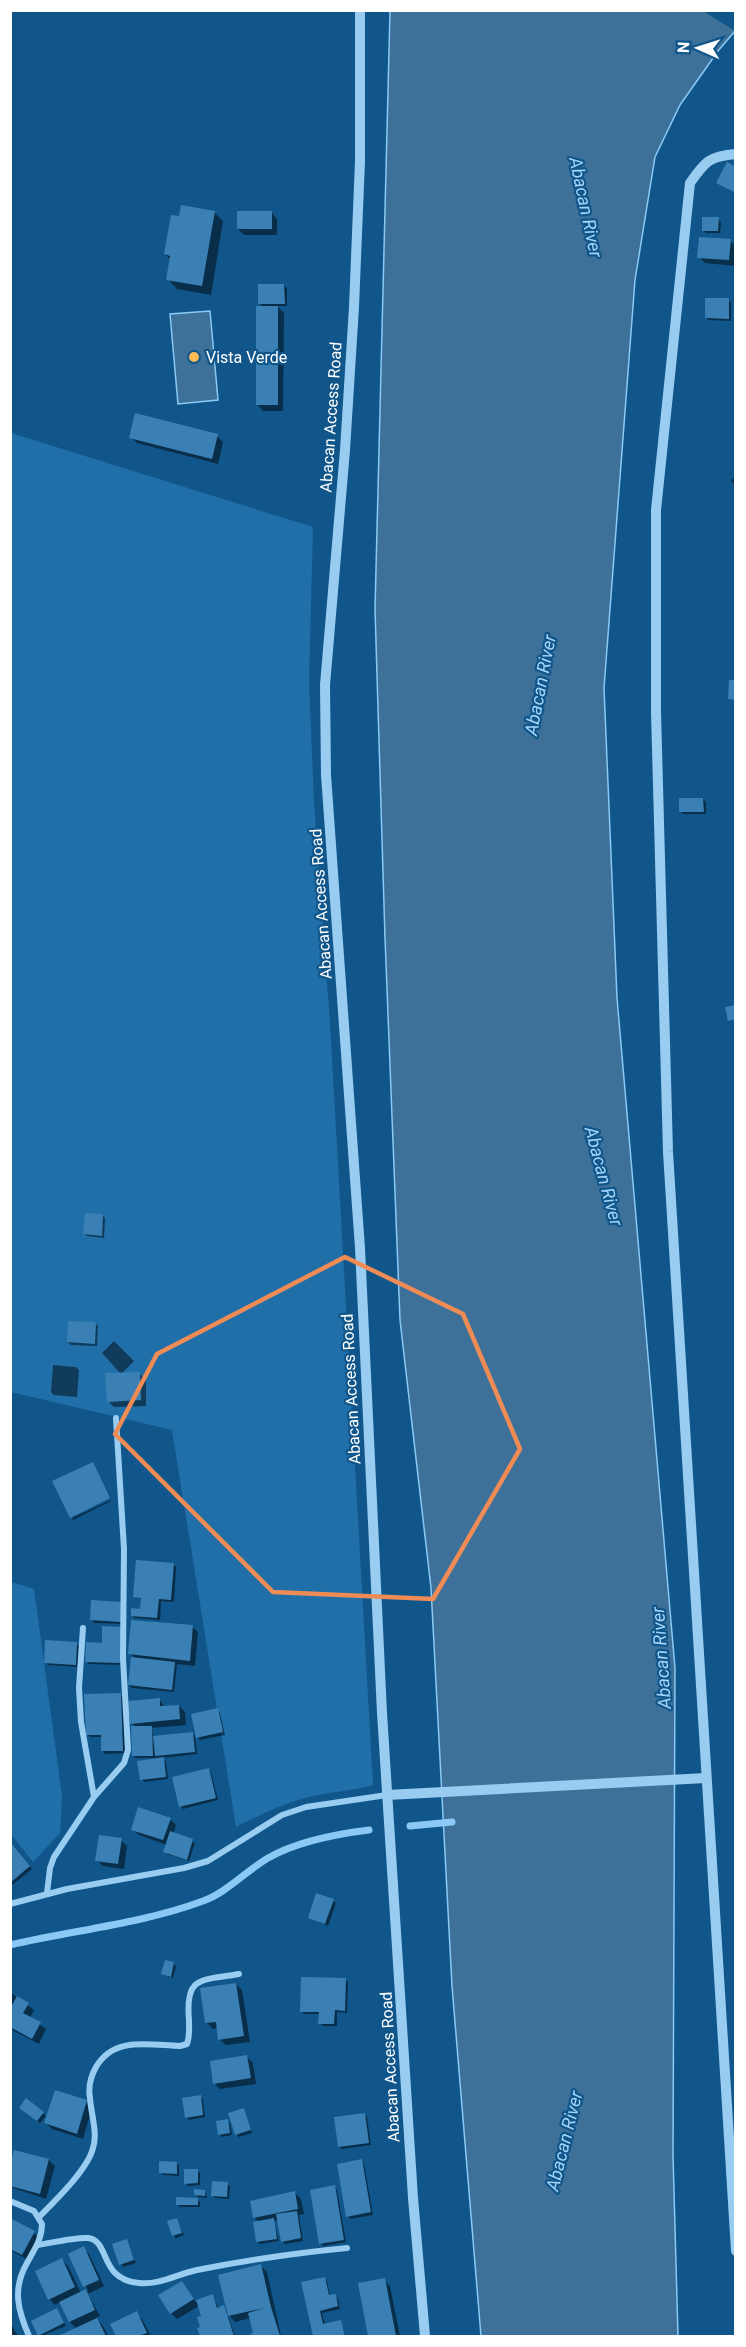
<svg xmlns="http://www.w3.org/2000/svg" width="746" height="2347" viewBox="0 0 746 2347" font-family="Roboto,sans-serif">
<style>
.green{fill:#206fa9}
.water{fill:#3e7199;stroke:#8ac9f5;stroke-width:1.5}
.pier{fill:#11568b}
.shadow{fill:#0007}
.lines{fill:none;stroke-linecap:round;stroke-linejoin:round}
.stream{stroke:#8ac9f5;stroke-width:7}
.building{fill:#3a80b5}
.minor{stroke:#98ccf1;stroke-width:6}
.tertiary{stroke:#98ccf1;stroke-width:10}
.marked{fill:none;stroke:#ef8b55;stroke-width:4.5;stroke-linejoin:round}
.poi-dot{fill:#ffba58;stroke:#11568b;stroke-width:2}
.labels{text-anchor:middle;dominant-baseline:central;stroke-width:4.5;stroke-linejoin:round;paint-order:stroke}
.poi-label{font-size:16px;fill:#fff;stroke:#11568b;text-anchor:start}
.street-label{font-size:16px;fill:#fff;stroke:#11568b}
.water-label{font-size:18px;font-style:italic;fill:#a4d5f9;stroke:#11568b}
</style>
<rect width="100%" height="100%" fill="#11568b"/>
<path class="green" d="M11 433 313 527 309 682 314 802 330 1023 373 1785C352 1791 330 1792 309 1797 284 1803 259 1815 236 1827L172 1430 11 1392Z
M11 1582 34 1589 62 1796 60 1833 33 1862 11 1834Z"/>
<path class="water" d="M390 11H735V31L718 51 680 105 655 157 635 280 604 688 617 998 675 1668 673 2155 678 2336H481L452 1986 431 1588 400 1320 385 938 375 609Z
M210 311 218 400 178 404 170 314Z"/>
<path class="pier" d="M703 11H735V31Z"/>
<path class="shadow" d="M214 212 223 221 211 295 177 289 168 279 171 260 165 254Z
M271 212 277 219V235H244L238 229Z
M718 219 721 222 720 233H706L703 230Z
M730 241 736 246 735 266 705 263 699 257Z
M284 286 287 288V306H277L284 313 283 411H263L257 404 263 307 260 304Z
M729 300 731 303V321L709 320 706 318Z
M217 436 223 442 218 464 137 443 131 437Z
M736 477V486L731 480Z
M703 799 706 802V814H683L681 811Z
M103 1216 105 1218 104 1238 87 1236 84 1233Z
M96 1324 98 1326 97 1346 71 1345 68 1342Z
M114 1341 134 1361 121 1374 102 1353Z
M53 1365 76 1367 79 1370 77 1397 54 1395 51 1392Z
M140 1374 146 1380V1406L114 1407 108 1401Z
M111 1500V1501L73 1520 72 1518Z
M173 1564 176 1567 174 1602 161 1601 160 1620 135 1618 132 1615 141 1610 142 1599 135 1596Z
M92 1602 123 1624 94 1623 92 1620Z
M192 1626 198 1632 195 1666 177 1664 174 1692 132 1688 129 1685 136 1659 130 1653Z
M76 1644 79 1647 78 1667 48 1665 46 1662Z
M104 1644 123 1665 89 1664 87 1662Z
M120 1694 123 1697 125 1753 105 1754 103 1751 102 1737H90L87 1734Z
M159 1699 165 1707 179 1706 185 1712 186 1725 152 1728 154 1738 192 1733 195 1736 197 1754 163 1758 166 1762 168 1779 144 1782 142 1779 154 1758H136L133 1756 136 1728 132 1723Z
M217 1710 220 1713 225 1735 200 1740 197 1737Z
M209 1769 211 1772 218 1800 183 1809 181 1806Z
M170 1819 176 1825 173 1834 195 1843 189 1861 167 1854 165 1851 167 1845 139 1835 133 1829Z
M121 1840 127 1846 124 1869 103 1866 97 1860Z
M10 1844 32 1869 10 1887Z
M333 1901 336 1903 328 1926 310 1917Z
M173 1964 176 1966 173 1978 166 1976 163 1974Z
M345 1980 348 1982 347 2013 337 2012V2026H323L320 2023V2014H304L301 2011Z
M236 1984 242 1990 250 2042 226 2045 219 2039 218 2028 213 2029 207 2023Z
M10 1992 34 2010 30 2018 46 2029 39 2044 10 2029Z
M247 2057 253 2063 256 2084 220 2089 214 2083Z
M200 2096 203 2099 205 2117 189 2120 186 2117Z
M26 2100 46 2116 40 2123 23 2110Z
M86 2102 92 2108 83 2139 52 2129 46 2123Z
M244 2110 252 2133 239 2137 236 2134Z
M365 2115 367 2117 371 2145 342 2149 339 2146Z
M227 2121 230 2124 232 2135 222 2137 219 2134Z
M49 2160 55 2166 46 2199 10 2187V2170Z
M362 2161 364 2164 373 2215 350 2219 348 2216Z
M177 2163 179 2166V2176L163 2175 161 2172Z
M197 2171 200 2173V2185L188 2186 186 2183Z
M227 2184 230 2186 229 2199 215 2198 212 2195Z
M335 2187 337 2190 346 2242 323 2246 321 2243Z
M205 2191 207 2198 198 2197 195 2194Z
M295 2193 301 2199 304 2214 299 2215 303 2241 285 2244 282 2241 279 2220 274 2221 279 2241 260 2244 257 2241 259 2222 254 2217Z
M197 2199 200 2202V2207H180L177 2204Z
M176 2219 184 2235 176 2238 173 2235Z
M10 2220 34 2233 40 2239 28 2260 10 2250Z
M126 2241 136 2263 123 2267 114 2245Z
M83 2248 89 2254 104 2286 88 2294 100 2316 96 2318 103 2326 108 2336H62L77 2329 70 2322 61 2302 55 2305 49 2299 62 2260 68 2266 81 2293 88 2290 70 2255Z
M261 2266 267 2272 281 2336H254L250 2318 235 2322 227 2313 235 2336H201L199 2329 202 2328 203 2317 199 2306 177 2319 171 2313 182 2283 196 2302 213 2296 219 2309 223 2307 229 2313Z
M324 2279 327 2281 330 2296 335 2295 338 2298 340 2309 322 2313 325 2325 340 2321 346 2336H314L302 2284Z
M384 2280 390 2286 400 2336H370L360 2284Z
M57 2310 66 2326 41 2336 39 2335Z
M136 2313 142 2319 151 2336H118L112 2325Z
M10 2321 16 2333 19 2336H10Z"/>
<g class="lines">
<path class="stream" d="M410 1826 452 1822
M10 1945C74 1930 141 1924 203 1901 226 1893 246 1871 268 1858 298 1841 336 1834 369 1830"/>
</g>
<path class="building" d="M727 162 736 167V193L716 183Z
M181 205 215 211 202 286 166 280 170 256 164 254 171 215 179 216Z
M237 211H272V229H237Z
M702 217H719L718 231H702Z
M699 237 731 239 729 260 697 258Z
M258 284H284L285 304H258Z
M705 298H729V319L705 318Z
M256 306H278V405H256Z
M135 413 218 434 212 459 129 438Z
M729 680H736V700L728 699Z
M679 798H703L704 812H679Z
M736 1005V1019L728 1021 725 1007Z
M85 1213 103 1214 102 1236 83 1234Z
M68 1321 96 1322 95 1344 67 1342Z
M140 1372 141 1400 107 1402 105 1373Z
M93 1462 110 1498 70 1518 52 1481Z
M136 1560 174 1563 171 1600 159 1599 157 1618 131 1616V1608L140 1609 141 1598 133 1597Z
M91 1600 122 1602 121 1622 90 1620Z
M131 1620 193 1625 190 1661 128 1654Z
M102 1626 121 1627V1663L85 1662 86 1642 102 1643Z
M45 1640 77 1642 76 1665 44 1663Z
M131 1657 175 1662 172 1690 128 1685Z
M121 1693 123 1751H101V1735H86L84 1694Z
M160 1698V1706L179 1705 180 1719 130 1724 128 1701Z
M218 1708 223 1732 196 1738 191 1714Z
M131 1726H152L153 1756H132Z
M193 1732 195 1752 155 1756 153 1736Z
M164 1757 166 1777 140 1780 137 1761Z
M209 1768 216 1798 179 1807 172 1777Z
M138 1807 171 1818 163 1840 131 1830Z
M170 1831 193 1839 187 1860 163 1852Z
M99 1835 122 1838 118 1864 95 1861Z
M10 1842 30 1866 10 1883Z
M316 1893 334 1899 325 1924 308 1918Z
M165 1960 174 1962 171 1977 161 1974Z
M301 1977 346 1978 345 2011 335 2010 334 2024H318L319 2012H300Z
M236 1983 244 2036 218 2040 216 2022 205 2023 200 1988Z
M17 1996 29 2003 23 2013 41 2022 32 2039 10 2027V2009Z
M247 2055 251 2078 213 2084 210 2061Z
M55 2090 87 2100 77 2134 44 2123Z
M201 2095 203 2115 185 2118 182 2098Z
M26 2098 44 2112 37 2121 19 2108Z
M244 2108 251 2130 235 2135 228 2113Z
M365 2113 369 2143 338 2147 334 2117Z
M228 2119 230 2133 218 2135 216 2121Z
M14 2150 49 2159 40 2194 10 2186V2164Z
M362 2159 371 2212 346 2217 337 2164Z
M159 2161 177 2162V2174L159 2173Z
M184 2169H198V2183L184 2184Z
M212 2181 228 2182 227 2197 211 2196Z
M335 2185 344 2240 319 2244 310 2190Z
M194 2189 205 2190V2196L194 2195Z
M295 2191 298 2209 253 2218 250 2201Z
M176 2197 198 2198V2205H176Z
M297 2211 301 2238 281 2242 276 2214Z
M10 2218 35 2231 22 2255 10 2249Z
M177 2218 182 2233 172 2236 167 2221Z
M274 2218 277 2239 256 2242 253 2222Z
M127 2239 134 2260 119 2265 112 2244Z
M84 2246 99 2280 83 2287 68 2254Z
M62 2258 75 2287 48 2300 35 2271Z
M261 2264 271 2307 280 2336H251L250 2334 253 2333 248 2313 264 2308 228 2316 218 2275Z
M325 2277 329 2295 336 2294 338 2306 320 2311 323 2324 341 2320 345 2336H313L301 2282Z
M385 2278 396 2336H368L358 2283Z
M182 2281 194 2299 170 2314 158 2295Z
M86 2289 95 2310 69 2322 59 2302Z
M213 2294 217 2308 224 2305 234 2336H200L197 2328 200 2327 197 2317 201 2316 196 2300Z
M57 2308 64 2323 38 2336 31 2321Z
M137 2311 147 2333 138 2336H116L110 2324Z
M97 2318 106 2336H58Z"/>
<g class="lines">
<path class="minor" d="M83 1628 79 1688 81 1722 94 1797
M47 1893 50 1868 54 1857 94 1797 124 1763 128 1750 123 1658 124 1549 116 1418
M10 1904 67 1889 184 1868 208 1861 282 1815 306 1807 387 1795
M10 2201 34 2211 42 2224C42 2239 34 2250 27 2263 12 2289 18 2311 29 2336
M39 2217C55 2201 88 2169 93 2148 98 2133 91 2114 90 2098 88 2087 91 2076 96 2067 114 2036 149 2045 180 2046L187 2044C190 2036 189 2028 189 2020 185 1975 201 1981 239 1974
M38 2245C51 2243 75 2237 88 2238 111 2241 98 2279 139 2283 160 2285 177 2274 197 2270 247 2260 296 2253 347 2248"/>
<path class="tertiary" d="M360 10V161L354 307 345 450 325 685 326 775 360 1248 382 1713 413 2198 425 2336
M736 154C709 156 705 162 690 183L656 510V712L668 1152 736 2251
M387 1795 706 1778"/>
</g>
<path class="marked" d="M345 1257 463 1314 520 1449 433 1599 273 1592 115 1434 157 1354Z"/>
<circle class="poi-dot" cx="194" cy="357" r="6"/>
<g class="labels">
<g class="poi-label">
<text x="206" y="357">Vista Verde</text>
</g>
<g class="street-label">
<text transform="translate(331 417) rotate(-86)">Abacan Access Road</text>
<text transform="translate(321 904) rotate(-94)">Abacan Access Road</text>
<text transform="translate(351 1389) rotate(-93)">Abacan Access Road</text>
<text transform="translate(390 2067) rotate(-93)">Abacan Access Road</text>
</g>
<g class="water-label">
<text transform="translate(586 207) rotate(78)">Abacan River</text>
<text transform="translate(540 685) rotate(-79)">Abacan River</text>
<text transform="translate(604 1176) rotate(75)">Abacan River</text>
<text transform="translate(661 1658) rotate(-94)">Abacan River</text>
<text transform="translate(564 2141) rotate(-76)">Abacan River</text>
</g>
</g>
<rect width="746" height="2347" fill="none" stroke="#ffffff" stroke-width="24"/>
<g transform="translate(698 48) rotate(273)" stroke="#11568b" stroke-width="4.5" paint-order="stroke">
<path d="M0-4.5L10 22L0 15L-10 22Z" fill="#ffffff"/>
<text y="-9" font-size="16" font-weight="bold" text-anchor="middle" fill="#ffffff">N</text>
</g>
</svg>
